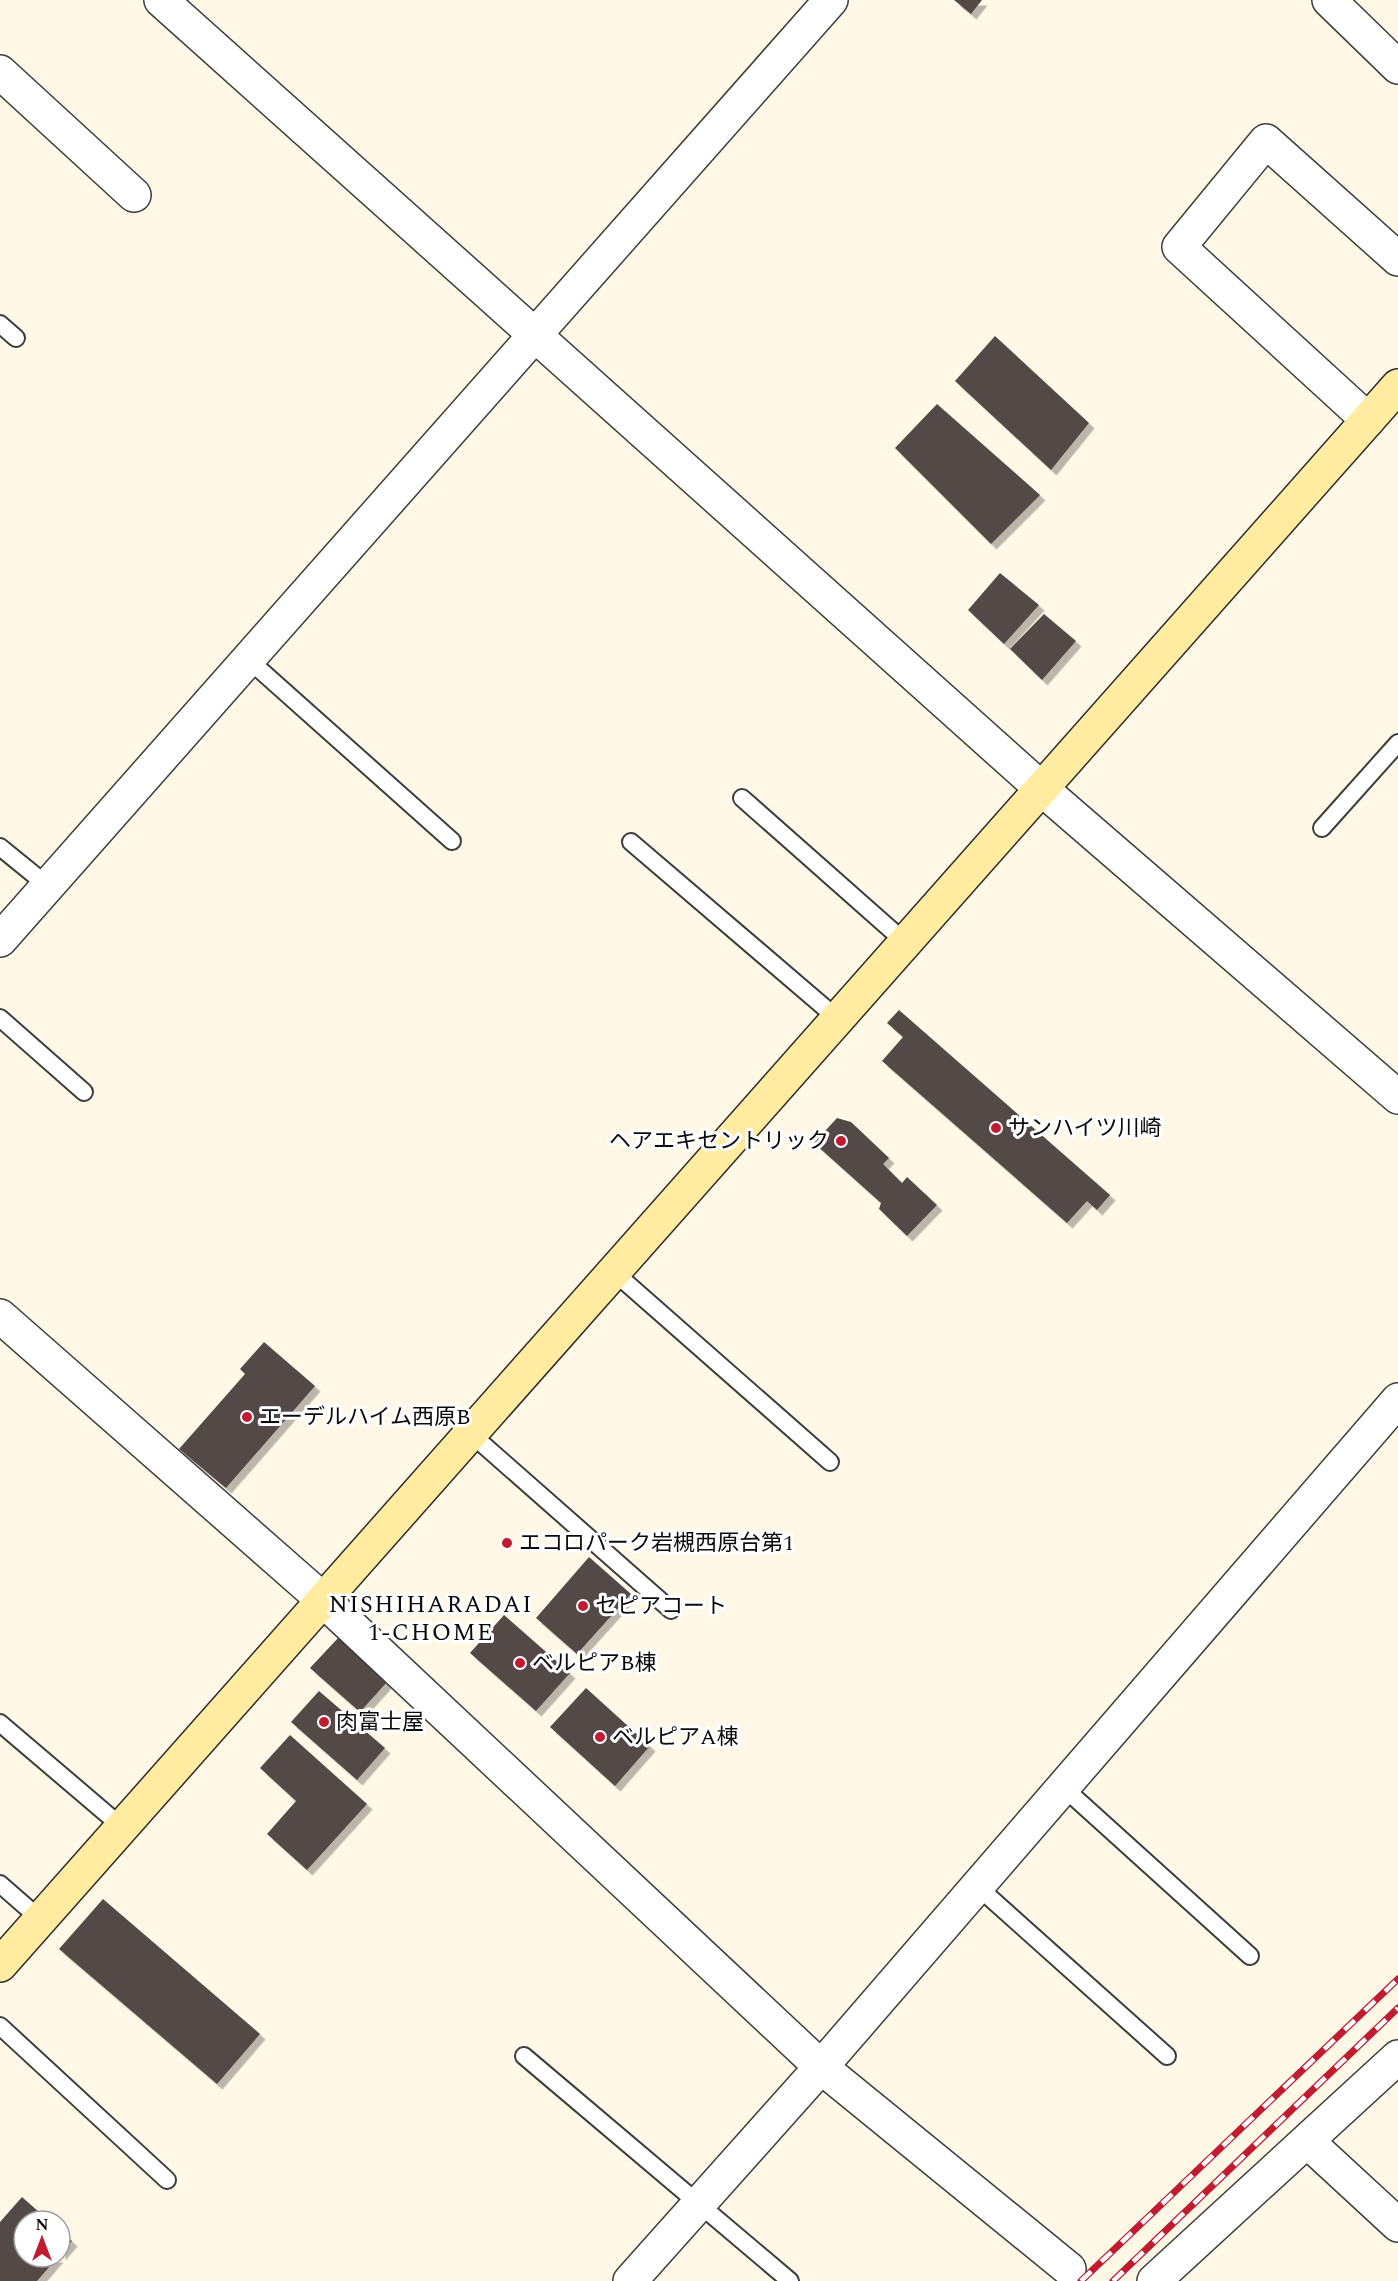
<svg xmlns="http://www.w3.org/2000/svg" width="1398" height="2281" viewBox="0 0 1398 2281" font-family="Spectral,'Noto Sans JP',serif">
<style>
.building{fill:#534946;filter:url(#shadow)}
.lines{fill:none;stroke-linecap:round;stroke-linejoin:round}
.lane-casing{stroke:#3d3d3d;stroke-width:20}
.street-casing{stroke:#3d3d3d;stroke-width:36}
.secondary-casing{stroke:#2c2c2c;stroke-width:36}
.lane{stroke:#fff;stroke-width:16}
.street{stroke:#fff;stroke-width:33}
.secondary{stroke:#ffeca1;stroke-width:33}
.rail-casing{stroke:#c11b32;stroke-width:7}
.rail{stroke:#fff;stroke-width:4.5;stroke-dasharray:14;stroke-linecap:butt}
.poi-dot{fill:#c11b32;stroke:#fff;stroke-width:2}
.labels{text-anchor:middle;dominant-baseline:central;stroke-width:6;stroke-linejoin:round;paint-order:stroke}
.poi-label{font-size:22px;fill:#0a0a0a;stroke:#fff;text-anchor:start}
.neighbourhood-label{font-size:24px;letter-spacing:1.5px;fill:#0a0a0a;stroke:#fff}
</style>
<defs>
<filter id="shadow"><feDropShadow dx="5.5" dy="5.5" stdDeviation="0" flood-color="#0004"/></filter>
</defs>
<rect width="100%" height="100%" fill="#fff8e6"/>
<path class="building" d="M954 0H982L971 14Z
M995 336 1089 423 1051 470 955 381Z
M937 404 1040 495 991 544 895 448Z
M1000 573 1039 605 1004 644 968 610Z
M1044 614 1076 641 1042 680 1010 649Z
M899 1010 1110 1195 1097 1210 1087 1201 1067 1223 882 1061 903 1037 887 1023Z
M837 1118 851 1122 889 1158 883 1164 902 1183 907 1177 937 1205 907 1236 879 1209 881 1203 814 1143Z
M264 1342 315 1386 226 1488 179 1449 245 1374 240 1369Z
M589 1557 631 1594 577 1654 536 1618Z
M504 1615 570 1673 536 1711 470 1653Z
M339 1637 388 1681 360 1712 310 1668Z
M586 1688 650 1746 615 1786 550 1727Z
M319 1691 385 1748 357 1780 291 1722Z
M290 1735 367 1804 307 1870 267 1834 296 1801 260 1768Z
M103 1899 260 2034 217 2084 59 1949Z
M22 2197 49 2221H24V2257H58L37 2281H0V2222Z
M60 2230 72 2241 60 2255Z"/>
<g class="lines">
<g class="lane-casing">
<path id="lane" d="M0 324 16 338
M249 660 452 841
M742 798 906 943
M1322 828 1398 743
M631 842 838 1019
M0 847 48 886
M0 1018 84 1092
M614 1272 830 1462
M470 1433 671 1610
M0 1723 122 1827
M1063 1787 1250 1956
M0 1884 40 1919
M977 1886 1167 2056
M0 2026 167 2180
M524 2056 790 2281"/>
</g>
<g class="street-casing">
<path id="street" d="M161 0 1043 790 1398 1097
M1329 0 1398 67
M0 72 134 195
M1368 420 1179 247 1266 141 1398 259
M0 940 831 0
M0 1316 322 1599 821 2067 1069 2269
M1307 2141 1398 2225
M630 2281 821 2067 1398 1400
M1154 2281 1398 2057"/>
</g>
<g class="secondary-casing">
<path id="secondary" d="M0 1965 1398 386"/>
</g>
<use href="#lane" class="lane"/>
<use href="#street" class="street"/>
<use href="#secondary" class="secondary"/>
<g class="rail-casing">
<path id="rail" d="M1081 2281 1398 1979
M1113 2281 1398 2008"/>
</g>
<use href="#rail" class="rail"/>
</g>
<g class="poi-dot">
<circle cx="996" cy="1128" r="6"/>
<circle cx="841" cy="1141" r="6"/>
<circle cx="247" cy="1417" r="6"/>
<circle cx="507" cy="1543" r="6"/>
<circle cx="583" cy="1606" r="6"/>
<circle cx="520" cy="1663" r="6"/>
<circle cx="324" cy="1722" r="6"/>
<circle cx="600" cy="1737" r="6"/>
</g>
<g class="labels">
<g class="poi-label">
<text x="1008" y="1128">サンハイツ川崎</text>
<text x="829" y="1141" text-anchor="end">ヘアエキセントリック</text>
<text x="259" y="1417">エーデルハイム西原B</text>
<text x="519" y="1543">エコロパーク岩槻西原台第1</text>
<text x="595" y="1606">セピアコート</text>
<text x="532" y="1663">ベルピアB棟</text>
<text x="336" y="1722">肉富士屋</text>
<text x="612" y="1737">ベルピアA棟</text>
</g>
<g class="neighbourhood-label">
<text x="431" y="1605">NISHIHARADAI<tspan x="431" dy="28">1-CHOME</tspan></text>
</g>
</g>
<g transform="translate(42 2239)"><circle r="28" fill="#ffffff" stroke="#9d9d9d" stroke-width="1.5"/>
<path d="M0-4.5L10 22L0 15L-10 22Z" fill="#c11b32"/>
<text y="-9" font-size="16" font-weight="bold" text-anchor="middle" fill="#0a0a0a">N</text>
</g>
</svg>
